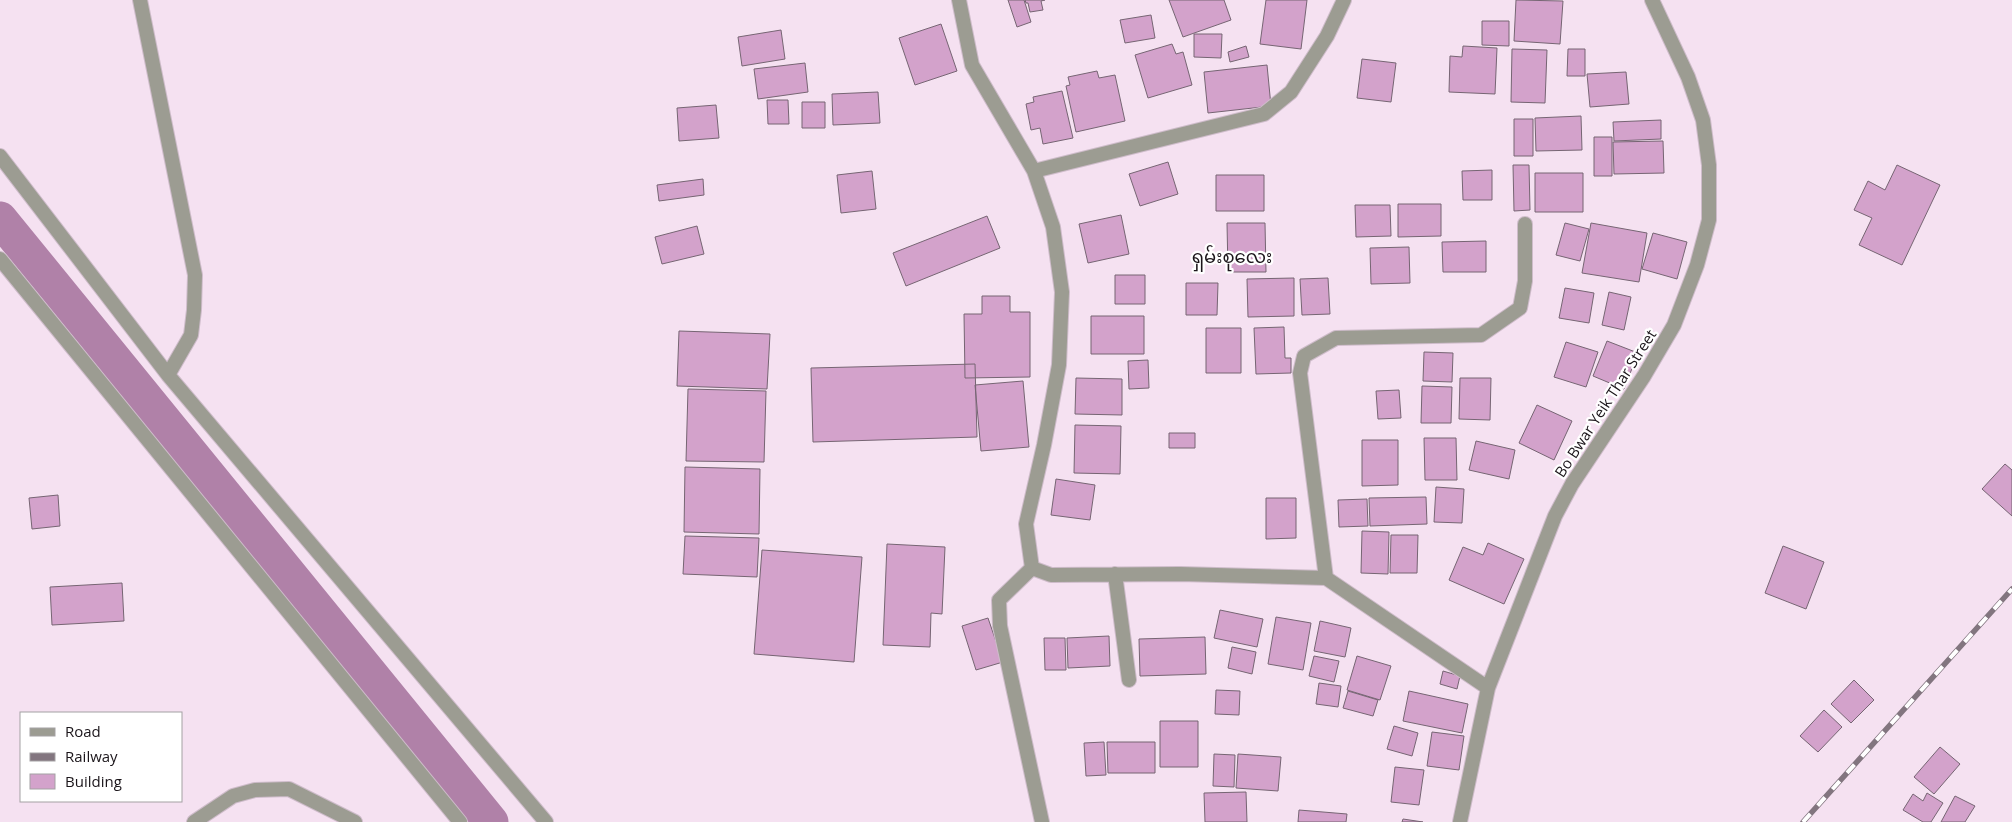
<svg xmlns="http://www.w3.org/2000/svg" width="2012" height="822" viewBox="0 0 2012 822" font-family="'Open Sans','Noto Sans Myanmar',sans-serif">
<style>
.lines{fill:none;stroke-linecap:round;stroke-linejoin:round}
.canal{stroke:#b081a8;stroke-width:35}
.building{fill:#d3a2cb;stroke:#766573}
.minor-casing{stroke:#cebcca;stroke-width:16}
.minor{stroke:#9c9c92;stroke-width:14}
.rail-casing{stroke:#82757f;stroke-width:5.5}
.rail{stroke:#fff;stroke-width:4;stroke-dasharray:11;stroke-linecap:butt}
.labels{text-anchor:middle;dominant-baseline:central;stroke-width:4.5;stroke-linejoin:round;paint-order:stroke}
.street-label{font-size:15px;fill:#1b151a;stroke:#fff}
.quarter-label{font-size:18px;fill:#1b151a;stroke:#fff}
</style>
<rect width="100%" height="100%" fill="#f5e1f1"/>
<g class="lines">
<path class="canal" d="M0 219 491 822"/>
</g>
<path class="building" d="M1008 0H1024L1031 22 1017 27Z
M1025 0H1045L1041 1 1043 10 1030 12 1028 3H1026Z
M1169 0H1224L1231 20 1183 37Z
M1266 0H1307L1301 49 1260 44Z
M1516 0 1563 1 1560 44 1514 41Z
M1151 15 1155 38 1125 43 1120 20Z
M1482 21H1509V46L1482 45Z
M941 24 957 71 915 85 899 38Z
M781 30 785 59 742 66 738 37Z
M1194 34H1222L1221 58 1194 57Z
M1172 44 1176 54 1183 52 1192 85 1148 98 1135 55Z
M1246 46 1249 57 1230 62 1228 52Z
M1463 46 1497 48 1495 94 1449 92 1450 56 1462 57Z
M1512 49 1547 50 1545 103 1511 102Z
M1568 49H1585V76H1567Z
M1362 59 1396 63 1391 102 1357 98Z
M805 63 808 92 758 99 754 69Z
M1267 65 1271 106 1208 113 1204 72Z
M1097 71 1099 78 1115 75 1125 121 1076 132 1066 86 1070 85 1068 77Z
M1626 72 1629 104 1590 107 1587 74Z
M1062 91 1073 138 1043 144 1040 128 1031 130 1026 104 1034 102 1033 97Z
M878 92 880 123 833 125 832 94Z
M767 100H788L789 124H768Z
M802 102H825V128H802Z
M716 105 719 138 679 141 677 108Z
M1581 116 1582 150 1536 151 1535 118Z
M1514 119H1533V156H1514Z
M1661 120V139L1614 141 1613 122Z
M1594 137H1612V176H1594Z
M1663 141 1664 173 1614 174 1613 142Z
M1168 162 1178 194 1140 206 1129 174Z
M1513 165H1529L1530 210 1514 211Z
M1897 165 1940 185 1902 265 1859 245 1872 218 1854 210 1868 181 1885 190Z
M1492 170V200H1463L1462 171Z
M872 171 876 209 841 213 837 175Z
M1535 173H1583V212H1535Z
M1216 175H1264V211H1216Z
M703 179 704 195 659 201 657 185Z
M1398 204H1441V236L1398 237Z
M1355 205H1390L1391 236 1356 237Z
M1121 215 1129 254 1088 263 1079 224Z
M987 216 1000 248 906 286 893 253Z
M1227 223H1265L1266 272H1228Z
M1565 223 1589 229 1580 261 1556 255Z
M1591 223 1647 233 1639 282 1582 273Z
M697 226 704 254 662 264 655 237Z
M1653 233 1687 242 1677 279 1642 269Z
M1486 241V272H1443L1442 242Z
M1409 247 1410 283 1371 284 1370 248Z
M1115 275H1145V304H1115Z
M1294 278V316L1248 317 1247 279Z
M1328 278 1330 314 1302 315 1300 279Z
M1186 283H1218L1217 315H1186Z
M1565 288 1594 293 1589 323 1559 318Z
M1609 292 1631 297 1624 330 1602 325Z
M982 296H1010V312H1030V377L965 378 964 314H982Z
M1091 316H1144V354H1091Z
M1284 327 1285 358H1291V373L1256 374 1254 328Z
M1206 328H1241V373H1206Z
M679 331 770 334 767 389 677 386Z
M1607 341 1638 353 1624 389 1593 376Z
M1566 342 1598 352 1586 387 1554 377Z
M1424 352 1453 353 1452 382 1423 381Z
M1148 360 1149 388 1129 389 1128 361Z
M975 364 977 437 813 442 811 368Z
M1076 378 1122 379V415L1075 414Z
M1460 378H1491L1490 420 1459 419Z
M1023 381 1029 447 981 451 975 385Z
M1422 386 1452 387 1451 423H1421Z
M688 389 766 391 764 462 686 461Z
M1399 390 1401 418 1378 419 1376 391Z
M1537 405 1572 421 1554 460 1519 443Z
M1075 425 1121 426 1120 474 1074 473Z
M1169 433H1195V448H1169Z
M1424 438H1456L1457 480H1425Z
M1362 440H1398V485L1362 486Z
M1476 441 1515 450 1509 479 1469 470Z
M2005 464 2012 470V516L1982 489Z
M685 467 760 469 759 534 684 532Z
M1056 479 1095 485 1090 520 1051 515Z
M1436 487 1464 489 1462 523 1434 522Z
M58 495 60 526 32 529 29 498Z
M1426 497 1427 524 1370 526 1369 498Z
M1266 498H1296V538L1266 539Z
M1367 499 1368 526 1339 527 1338 500Z
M1362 531 1389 532 1388 574 1361 573Z
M1391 535H1418L1417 573H1390Z
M685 536 759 538 757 577 683 574Z
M1488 543 1524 559 1504 604 1449 580 1463 547 1483 555Z
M887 544 945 547 942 614 931 613 930 647 883 645Z
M1783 546 1824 562 1806 609 1765 593Z
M762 550 862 557 854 662 754 654Z
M122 583 124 621 52 625 50 587Z
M1220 610 1263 619 1257 647 1214 638Z
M1276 617 1311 623 1303 670 1268 664Z
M988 618 1003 662 976 670 962 626Z
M1320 621 1351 628 1345 657 1314 651Z
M1109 636 1110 666 1068 668 1067 638Z
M1205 637 1206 674 1140 676 1139 639Z
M1044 638H1065L1066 670H1045Z
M1232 647 1256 652 1252 674 1228 668Z
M1314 656 1339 661 1334 682 1309 676Z
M1357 656 1391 666 1380 700 1347 690Z
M1443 671 1460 676 1457 689 1440 684Z
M1854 680 1874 700 1851 723 1831 704Z
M1319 683 1341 686 1338 707 1316 704Z
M1216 690 1240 691 1239 715 1215 714Z
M1348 691 1378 700 1373 716 1343 708Z
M1409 691 1468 704 1462 733 1403 721Z
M1824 710 1842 727 1818 752 1800 736Z
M1160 721H1198V767H1160Z
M1394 726 1418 733 1412 756 1387 749Z
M1432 732 1464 736 1459 770 1427 766Z
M1104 742 1106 775 1086 776 1084 743Z
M1107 742H1155V773H1108Z
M1940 747 1960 764 1934 794 1914 777Z
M1214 754 1235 755 1234 787 1213 786Z
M1238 754 1281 757 1278 791 1236 788Z
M1395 767 1424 770 1419 805 1391 802Z
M1246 792 1247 822H1205L1204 793Z
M1927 793 1943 803 1931 822H1923L1903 810 1913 794 1923 801Z
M1955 796 1975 806 1965 822H1941Z
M1299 810 1347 814 1346 822H1298Z
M1403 819 1423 822H1402Z"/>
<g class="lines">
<g class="minor-casing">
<path id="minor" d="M140 0 195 275 194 310 191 335 168 375
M959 0 972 65 1034 171 1053 227 1062 292 1059 365 1044 445 1026 524 1032 568 1051 575 1180 574 1326 578 1488 688
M0 156 168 375 546 822
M1034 171 1264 114 1291 92 1327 36 1344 0
M0 259 460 822
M1032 568 999 600 1000 626 1042 822
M1115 574 1129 680
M1326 578 1300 373 1304 356 1336 338 1481 335 1520 308 1525 281V224
M194 822 233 796 255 790 289 789 355 822
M1460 822 1488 688 1555 516 1572 484 1644 376 1674 325 1697 265 1709 220V165L1703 120 1688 77 1652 0"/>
</g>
<use href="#minor" class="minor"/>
<g class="rail-casing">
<path id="rail" d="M1803 822 2012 589"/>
</g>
<use href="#rail" class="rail"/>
</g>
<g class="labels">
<g class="street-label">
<text transform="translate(1605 403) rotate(-57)">Bo Bwar Yeik Thar Street</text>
</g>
<g class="quarter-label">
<text x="1232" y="256">ရှမ်းစုလေး</text>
</g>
</g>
<rect x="20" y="712" width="162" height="90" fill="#ffffff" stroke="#a4a1a3"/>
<rect x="30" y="728" width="25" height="8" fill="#9c9c92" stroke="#a4a1a3"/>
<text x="65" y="737" font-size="15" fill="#1b151a">Road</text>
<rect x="30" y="753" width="25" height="8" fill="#82757f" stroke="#a4a1a3"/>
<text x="65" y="762" font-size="15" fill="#1b151a">Railway</text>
<rect x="30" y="774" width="25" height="15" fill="#d3a2cb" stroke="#a4a1a3"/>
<text x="65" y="787" font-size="15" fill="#1b151a">Building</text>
</svg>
